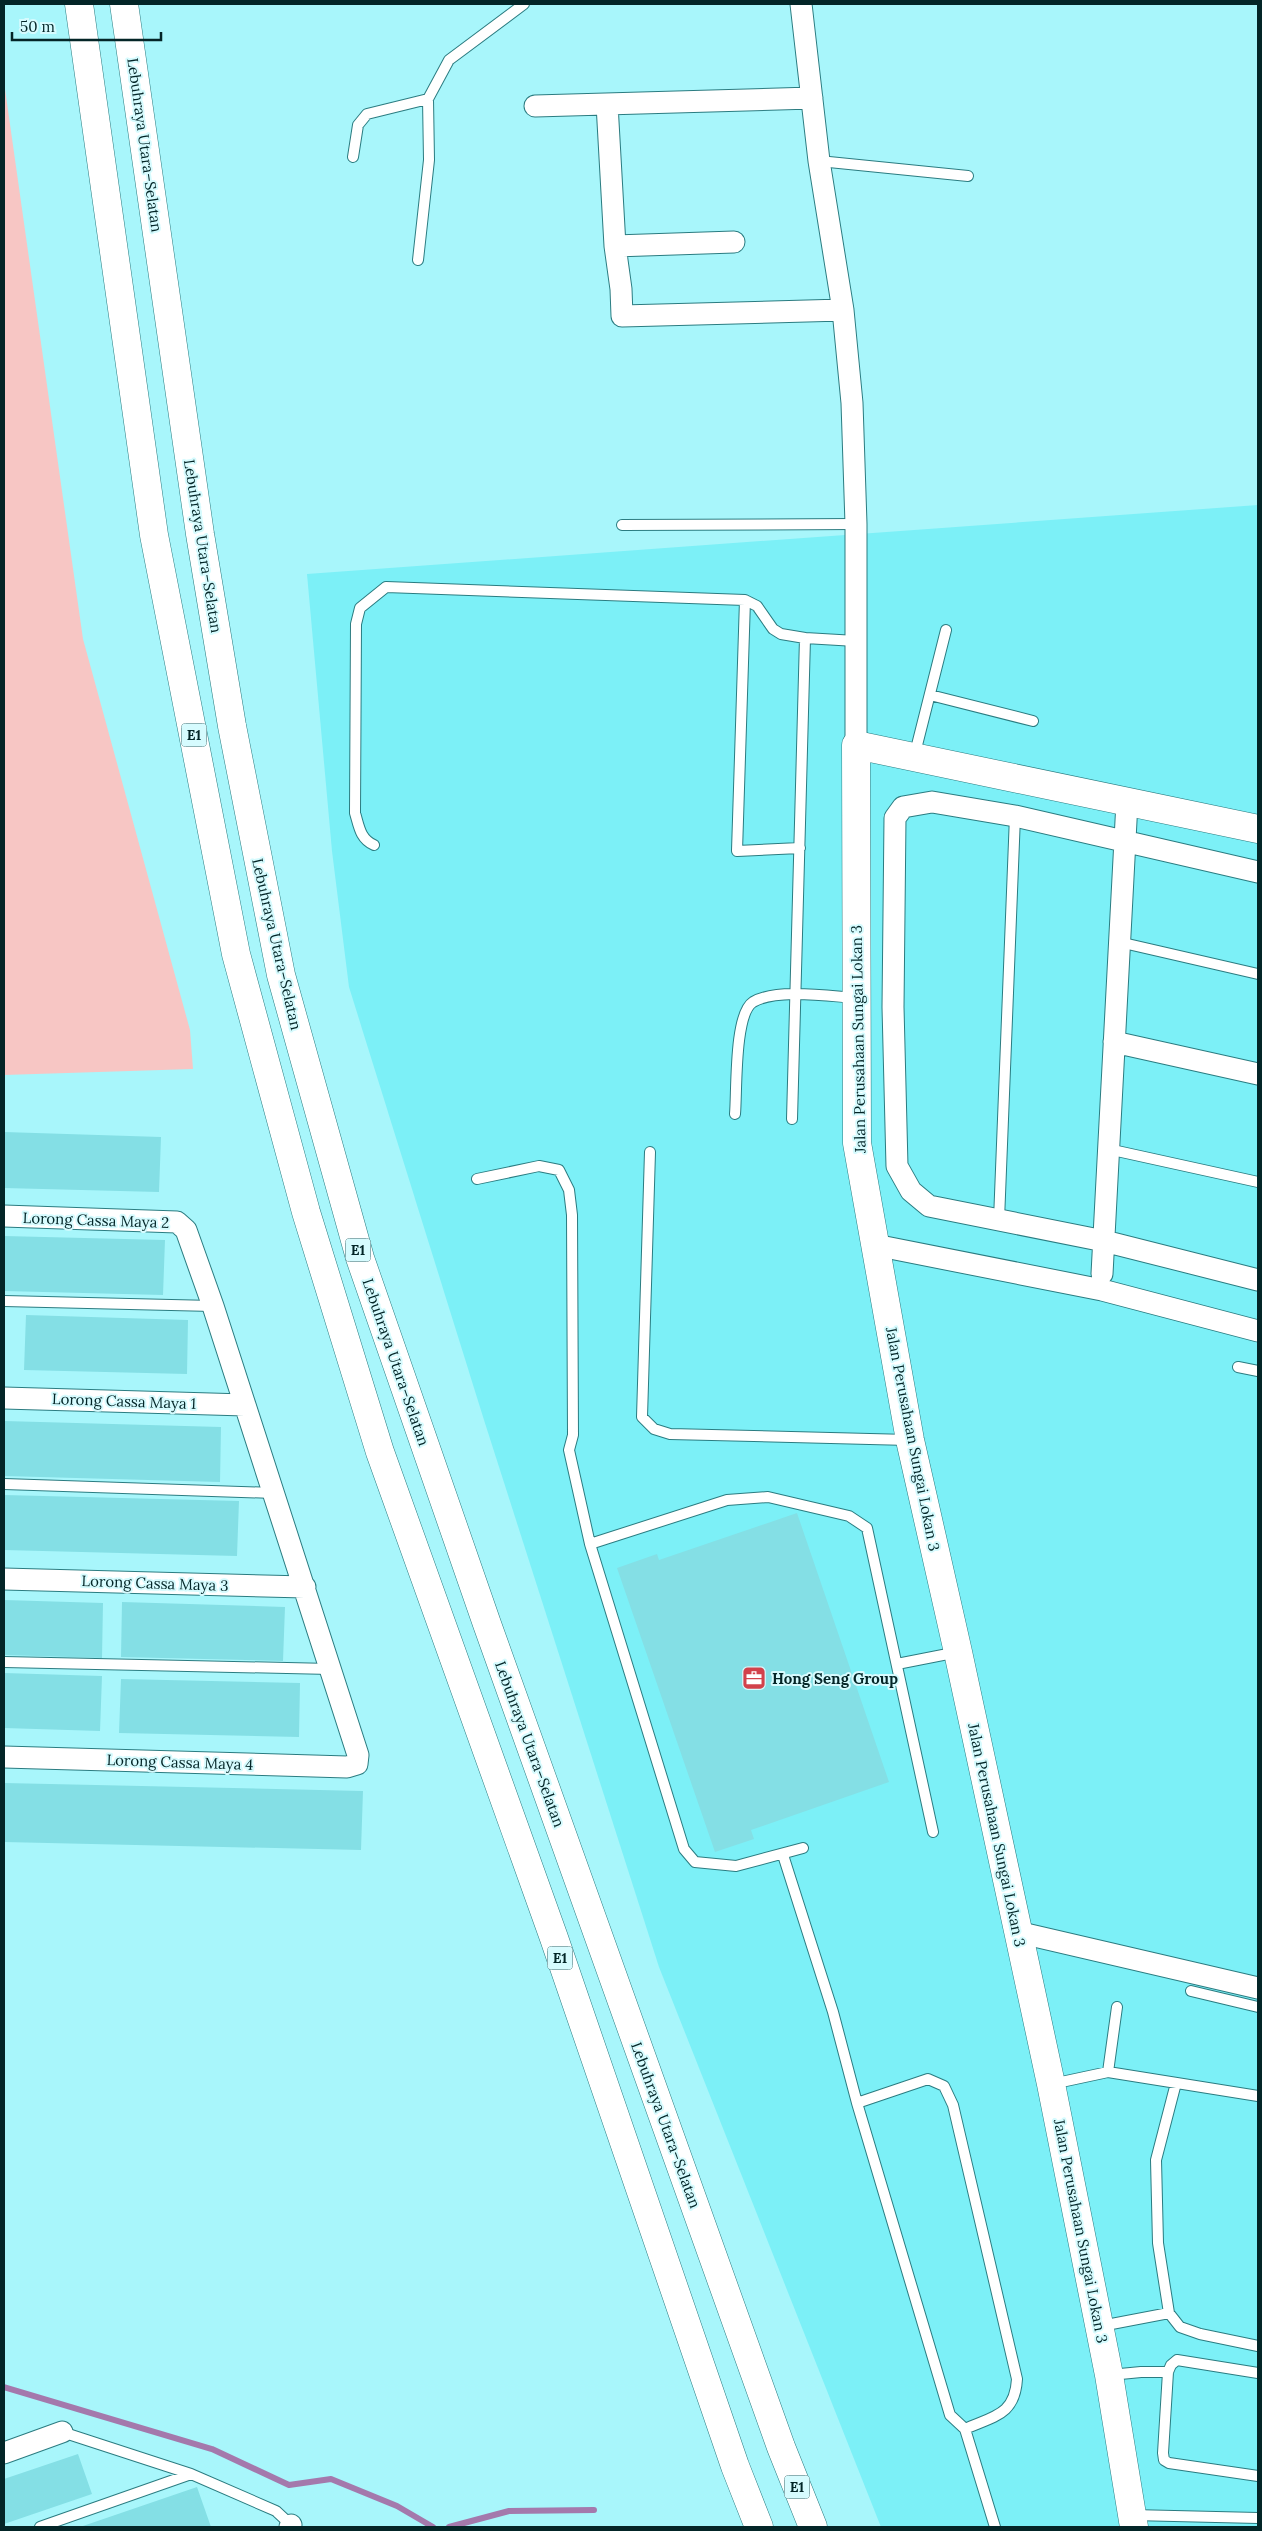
<svg xmlns="http://www.w3.org/2000/svg" width="1262" height="2531" viewBox="0 0 1262 2531" font-family="Lora,serif">
<style>
.built{fill:#7cf0f7}
.green{fill:#f7c6c4}
.lines{fill:none;stroke-linecap:round;stroke-linejoin:round}
.stream{stroke:#a479ac;stroke-width:6}
.building{fill:#84dfe5}
.service-casing{stroke:#2b7c81;stroke-width:12}
.minor-casing{stroke:#2b7c81;stroke-width:23}
.secondary-casing{stroke:#2b7c81;stroke-width:29}
.motorway-casing{stroke:#2b7c81;stroke-width:29}
.service{stroke:#fff;stroke-width:10}
.minor{stroke:#fff;stroke-width:21}
.secondary{stroke:#fff;stroke-width:28}
.motorway{stroke:#fff;stroke-width:28}
.labels{text-anchor:middle;dominant-baseline:central;stroke-width:4;stroke-linejoin:round;paint-order:stroke}
.shield{fill:#d6fbfe;stroke:#426568;stroke-width:1}
.shield-label{font-size:14px;font-weight:bold;fill:#032527}
.street-label{font-size:15px;fill:#032527;stroke:#d6fbfe}
.poi-label{font-size:15px;font-weight:bold;fill:#032527;stroke:#d6fbfe;text-anchor:start}
</style>
<rect width="100%" height="100%" fill="#a8f6fb"/>
<path class="built" d="M1258 505V2527H881L659 1967 484 1420 349 987 332 851 307 574Z"/>
<path class="green" d="M4 82 83 639 190 1030 193 1069 4 1075Z"/>
<g class="lines">
<path class="stream" d="M4 2387 212 2449 289 2485 331 2479 397 2506 433 2527
M449 2527 509 2511 594 2510"/>
</g>
<path class="building" d="M4 1132 161 1137 159 1192 4 1188Z
M4 1236 165 1240 163 1295 4 1291Z
M26 1315 188 1320 187 1374 24 1370Z
M4 1421 221 1427 220 1482 4 1476Z
M4 1495 239 1501 237 1556 4 1550Z
M797 1513 889 1782 751 1830 754 1839 715 1852 617 1568 657 1554 659 1560Z
M4 1600 103 1603 102 1658 4 1655Z
M122 1602 285 1607 283 1661 121 1657Z
M4 1673 102 1676 100 1731 4 1728Z
M121 1679 300 1683 299 1737 119 1733Z
M4 1783 363 1791 361 1850 4 1842Z
M78 2454 92 2494 4 2524V2479Z
M197 2487 211 2527H80Z"/>
<g class="lines">
<g class="service-casing">
<path id="service" d="M353 157 358 125 367 114 428 99 449 60 524 4
M819 161 968 176
M418 260 429 160 428 99
M622 525 856 524
M745 600 737 851 800 848
M805 638 856 641
M930 695 1033 721
M914 757 946 630
M374 845C360 839 359 826 355 813L356 624 360 608 386 587 745 600 757 606 773 629 781 634 805 638 792 1119
M1119 942 1258 974
M735 1114C737 1092 734 1014 753 1002 777 988 828 996 856 998
M1108 1149 1258 1182
M650 1152 642 1417 654 1429 670 1434 909 1440
M477 1179 539 1166 559 1170 569 1190 572 1215 573 1435 569 1450 590 1544 684 1849 695 1862 736 1866 803 1848
M999 1220 1015 816
M4 1301 213 1306
M1238 1367 1258 1371
M4 1484 274 1493
M590 1544 727 1500 768 1497 849 1516 867 1528 933 1832
M4 1662 331 1669
M897 1664 958 1652
M783 1855 833 2012 857 2103 950 2415 965 2429 995 2527
M1191 1991 1258 2007
M1108 2072 1117 2007
M1052 2084 1108 2072 1258 2096
M857 2103 928 2079 944 2086 953 2105 1017 2379C1015 2415 994 2416 965 2429
M1169 2313 1158 2243 1156 2160 1176 2083
M1101 2326 1169 2313 1180 2327 1200 2334 1258 2346
M1168 2372 1171 2365 1177 2360 1258 2373
M1110 2375 1141 2372H1168L1163 2453 1164 2460 1169 2463 1258 2476
M62 2432 191 2474 276 2511 291 2525
M1132 2515 1258 2518
M40 2527 191 2474"/>
</g>
<g class="minor-casing">
<path id="minor" d="M801 4 819 161 843 310 852 403 856 524V745
M607 104 615 246 621 289 622 316 843 310
M535 106 812 98
M615 246 734 242
M1258 872 1015 816 932 802 903 807 895 818 893 1007 897 1166 911 1191 929 1206 1104 1241 1258 1280
M1114 1042 1258 1074
M4 1216 177 1222 186 1230 213 1306 358 1755 357 1764 347 1767 4 1757
M875 1245 1102 1290 1258 1331
M1102 1274 1127 802
M4 1398 245 1405
M4 1579 305 1587
M1017 1932 1258 1988
M4 2453 62 2432
M290 2527 291 2525"/>
</g>
<g class="secondary-casing">
<path id="secondary" d="M1134 2527 1109 2375 1051 2084 958 1652 910 1440 857 1143 856 745 1258 829"/>
</g>
<g class="motorway-casing">
<path id="motorway" d="M79 4 154 535 236 954 306 1212 380 1452 554 1938 735 2466 759 2527
M124 4 200 534 232 726 281 975 360 1258 487 1624 781 2447 813 2527"/>
</g>
<use href="#service" class="service"/>
<use href="#minor" class="minor"/>
<use href="#secondary" class="secondary"/>
<use href="#motorway" class="motorway"/>
</g>
<defs>
<g id="office-square" transform="scale(1.25)"><rect x="-9" y="-9" width="18" height="18" rx="4" fill="#d2424b" stroke="#d6fbfe"/><path d="M-6-3h4V-5.5h4V-3h4V5H-6ZM-1-4.5V-3h2v-1.5ZM-6 0V1H6V0Z" fill="#fff"/></g>
</defs>
<g fill-rule="evenodd">
<use href="#office-square" x="754" y="1678"/>
</g>
<g class="labels">
<g class="shield">
<rect x="181.5" y="723.5" width="25" height="23" rx="4"/>
<rect x="345.5" y="1238.5" width="25" height="23" rx="4"/>
<rect x="547.5" y="1946.5" width="25" height="23" rx="4"/>
<rect x="784.5" y="2475.5" width="25" height="23" rx="4"/>
</g>
<g class="shield-label">
<text x="194" y="735">E1</text>
<text x="358" y="1250">E1</text>
<text x="560" y="1958">E1</text>
<text x="797" y="2487">E1</text>
</g>
<g class="street-label">
<text transform="translate(145 145) rotate(82)">Lebuhraya Utara–Selatan</text>
<text transform="translate(203 546) rotate(81)">Lebuhraya Utara–Selatan</text>
<text transform="translate(277 944) rotate(77)">Lebuhraya Utara–Selatan</text>
<text transform="translate(858 1039) rotate(-91)">Jalan Perusahaan Sungai Lokan 3</text>
<text transform="translate(96 1220) rotate(2)">Lorong Cassa Maya 2</text>
<text transform="translate(396 1362) rotate(71)">Lebuhraya Utara–Selatan</text>
<text transform="translate(124 1401) rotate(2)">Lorong Cassa Maya 1</text>
<text transform="translate(913 1439) rotate(79)">Jalan Perusahaan Sungai Lokan 3</text>
<text transform="translate(155 1583) rotate(2)">Lorong Cassa Maya 3</text>
<text transform="translate(530 1744) rotate(70)">Lebuhraya Utara–Selatan</text>
<text transform="translate(180 1762) rotate(2)">Lorong Cassa Maya 4</text>
<text transform="translate(997 1835) rotate(78)">Jalan Perusahaan Sungai Lokan 3</text>
<text transform="translate(666 2125) rotate(70)">Lebuhraya Utara–Selatan</text>
<text transform="translate(1081 2231) rotate(79)">Jalan Perusahaan Sungai Lokan 3</text>
</g>
<g class="poi-label">
<text x="772" y="1678">Hong Seng Group</text>
</g>
</g>
<rect width="1262" height="2531" fill="none" stroke="#032527" stroke-width="10"/>
<path d="M12 32v8h149v-8" fill="none" stroke="#032527" stroke-width="2.5"/>
<text x="20" y="32" font-size="15" fill="#032527" stroke="#d6fbfe" stroke-width="4" paint-order="stroke">50 m</text>
</svg>
